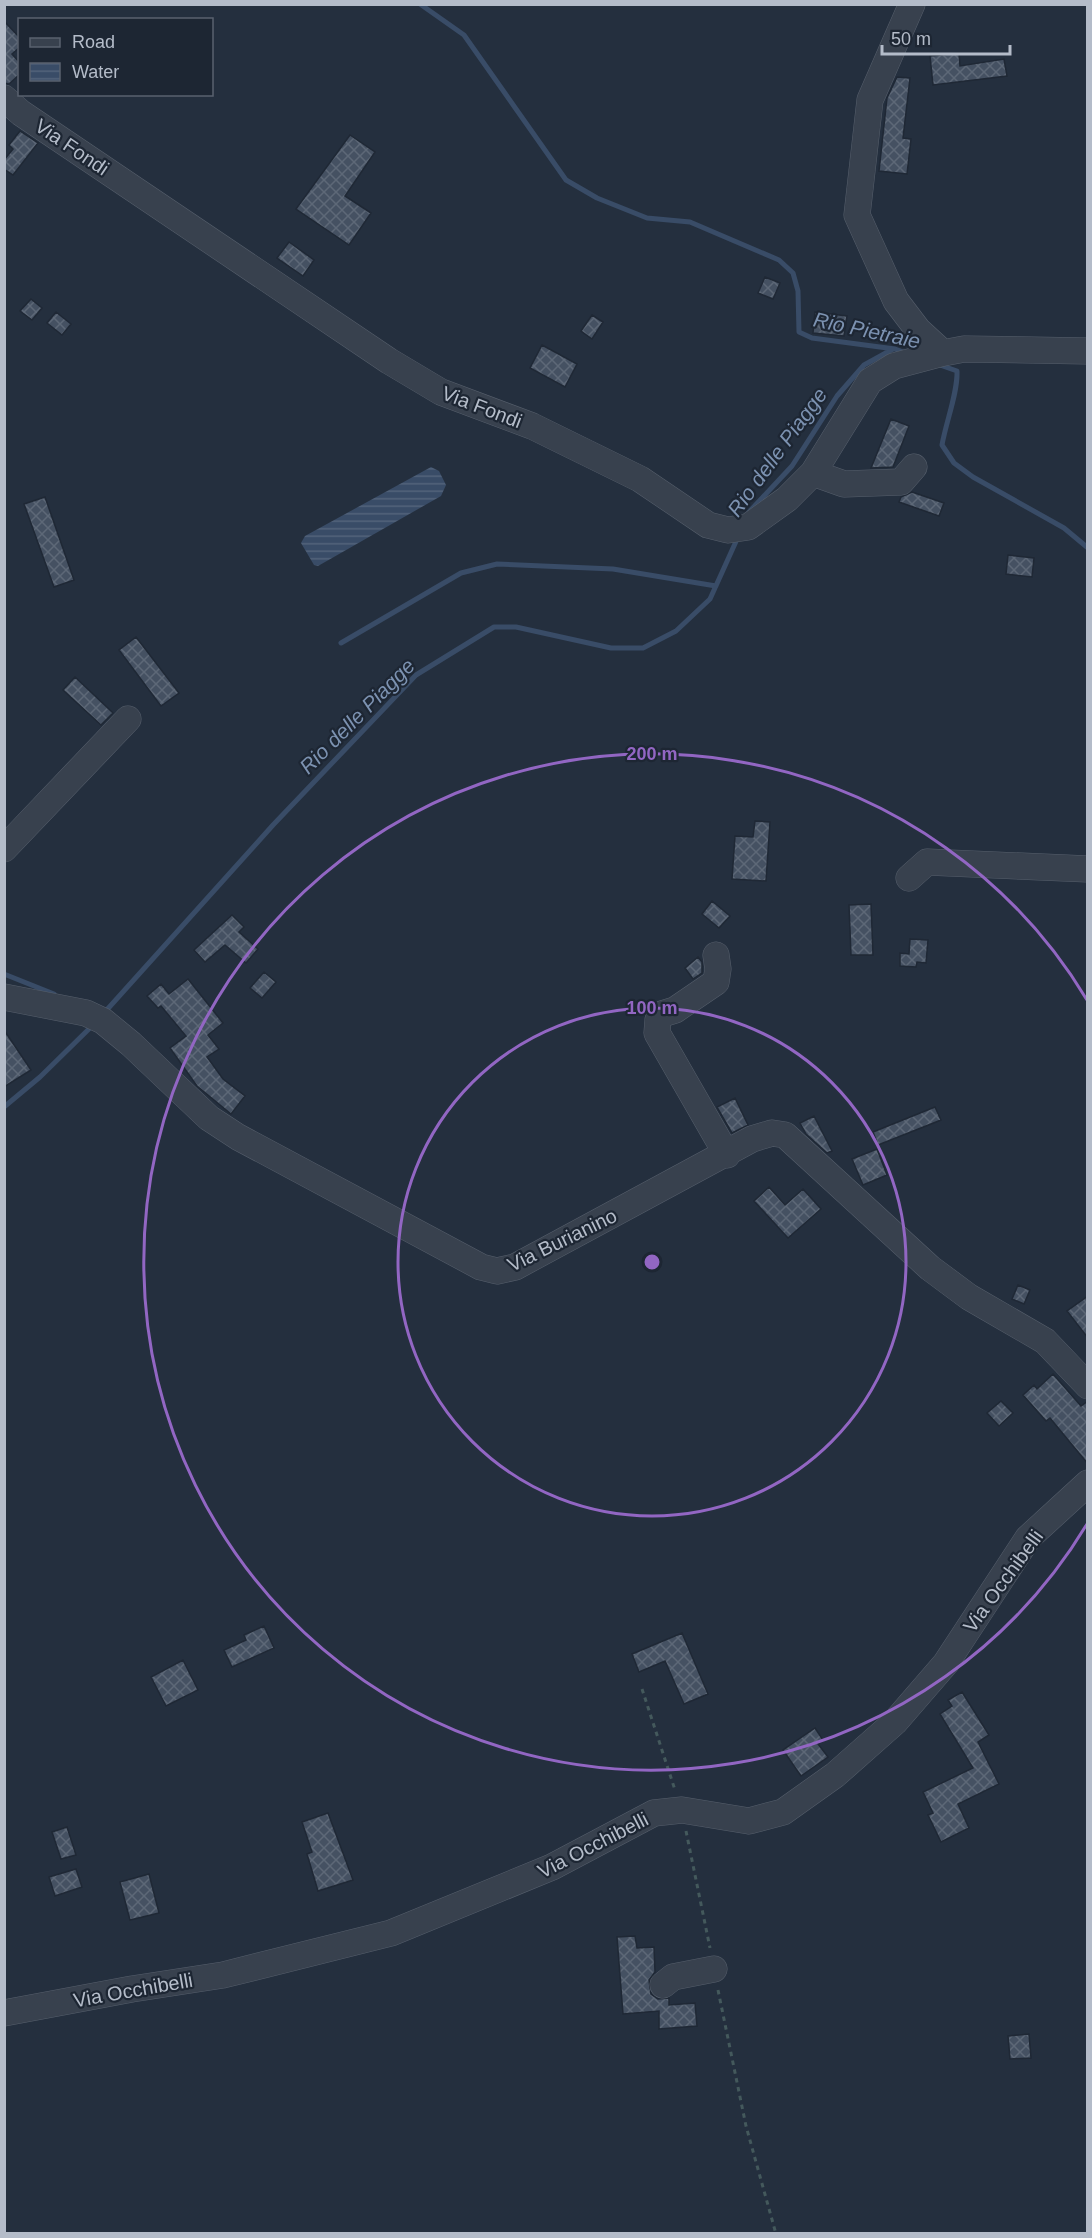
<svg xmlns="http://www.w3.org/2000/svg" width="1092" height="2238" viewBox="0 0 1092 2238" font-family="Helvetica,sans-serif">
<style>
.water{fill:url(#water-rules)}
.lines{fill:none;stroke-linecap:round;stroke-linejoin:round}
.stream{stroke:#394c67;stroke-width:5}
.building{fill:url(#building-cross-hatch);stroke:#1f2835;stroke-width:1.5}
.minor-casing{stroke:#565f6c;stroke-width:27}
.path{stroke:#44595c;stroke-width:3;stroke-dasharray:4.5 4.5;stroke-linecap:butt}
.minor{stroke:#38414e;stroke-width:26}
.ring{fill:none;stroke:#9266c3;stroke-width:3}
.labels{text-anchor:middle;dominant-baseline:central;stroke-width:4.5;stroke-linejoin:round;paint-order:stroke}
.street-label{font-size:20px;fill:#b4bcc9;stroke:#1d2633}
.water-label{font-size:21px;font-style:italic;fill:#7c92b1;stroke:#1d2633}
.centre{fill:#9266c3;stroke:#1d2633;stroke-width:3}
.ring-label{font-size:18px;text-anchor:middle;font-weight:bold;fill:#9266c3;stroke:#1d2633;stroke-width:4.5;stroke-linejoin:round;paint-order:stroke}
</style>
<defs>
<pattern id="water-rules" width="6" height="5" patternUnits="userSpaceOnUse" patternTransform="scale(1.5)"><rect width="6" height="5" fill="#394c67"/><path d="M0 2.5h6" fill="none" stroke="#53647b"/></pattern>
<pattern id="building-cross-hatch" width="8" height="8" patternUnits="userSpaceOnUse" patternTransform="scale(1.5)"><rect width="8" height="8" fill="#455162"/><path d="M0 0l8 8M0 8l8-8" fill="none" stroke="#5d6877"/></pattern>
</defs>
<rect width="100%" height="100%" fill="#242f3e"/>
<path class="water" d="M431 467 439 471 446 485 441 496 318 566 314 565 301 543 305 536Z"/>
<g class="lines">
<path class="stream" d="M420 4 464 35 566 180 597 198 647 218 690 222 779 260 793 273 798 291 799 332 812 338 895 349 906 353
M937 364 957 371C958 392 946 422 942 445L954 463 973 477 1064 528 1088 548
M749 512 792 466 837 396 864 365 893 349
M341 643 461 573 497 564 613 569 716 586
M4 974 54 994
M104 1013 273 825 416 675 494 627H516L611 648H643L676 631 710 599 738 537
M4 1107 40 1077 94 1024"/>
</g>
<path class="building" d="M4 21 20 38V47L12 54 20 63V74L9 84 4 83Z
M959 53 960 66 1004 59 1007 76 933 85 930 56Z
M897 77 910 78 903 138 911 139 907 174 879 171 887 98Z
M20 131 38 143 13 175 4 169V160L13 149 9 145Z
M350 135 375 152 345 196 371 213 349 245 296 209Z
M289 242 314 260 303 276 277 258Z
M765 277 780 283 773 299 758 293Z
M31 299 42 308 32 320 20 311Z
M56 312 71 324 62 335 47 323Z
M815 312 847 316 844 336 813 333Z
M592 315 603 322 592 339 581 331Z
M542 345 577 364 565 387 530 368Z
M891 419 909 426 893 467 871 468Z
M912 492 944 503 939 516 899 502 901 497Z
M45 497 74 580 54 587 24 504Z
M1008 555 1034 558 1032 577 1006 574Z
M136 637 179 693 161 706 119 650Z
M75 677 113 713 101 725 63 690Z
M755 821 770 822 766 881 732 879 735 836 753 837Z
M712 901 730 916 719 928 702 914Z
M871 904 873 955H851L849 905Z
M232 915 244 927 239 932 258 949 246 963 225 945 205 962 194 950Z
M910 939 928 940 926 963 917 962 916 967 900 966V953L909 954Z
M698 957 702 962V973L693 979 685 968Z
M264 972 276 982 262 998 250 988Z
M188 979 223 1023 208 1035 219 1049 207 1057 223 1079 245 1096 231 1114 197 1086 170 1048 186 1036 161 1006 158 1008 147 996 161 984 169 994Z
M4 1030 31 1070 4 1087Z
M735 1098 748 1125 732 1133 717 1107Z
M935 1107 941 1120 878 1145 873 1132Z
M814 1116 832 1151 827 1153 806 1134 800 1123Z
M877 1149 887 1175 863 1185 852 1159Z
M769 1187 785 1205 803 1189 821 1209 788 1238 754 1201Z
M1018 1285 1030 1290 1024 1304 1012 1299Z
M1088 1296V1338L1067 1311Z
M1053 1374 1081 1406 1088 1401V1464L1050 1418 1046 1421 1023 1395 1034 1385 1037 1389Z
M1001 1401 1013 1413 999 1426 987 1413Z
M264 1626 274 1648 232 1667 224 1650 246 1640 244 1635Z
M682 1633 708 1694 684 1704 665 1661 639 1672 632 1654Z
M183 1660 198 1690 166 1706 151 1677Z
M962 1692 989 1735 978 1742 999 1784 958 1804 969 1828 941 1842 928 1815 933 1813 923 1792 973 1768 940 1714 952 1706 948 1700Z
M815 1728 823 1740 818 1744 828 1757 801 1776 783 1750Z
M328 1813 353 1880 318 1891 307 1854 312 1852 302 1822Z
M67 1827 76 1855 61 1859 52 1832Z
M76 1869 82 1887 55 1896 49 1877Z
M149 1874 159 1913 130 1920 120 1882Z
M635 1936 637 1948 654 1947 655 1972 649 1980 651 1994 658 1999 669 1998V2005L695 2003 697 2026 659 2029V2011L623 2014 617 1937Z
M1029 2034 1031 2058 1010 2059 1008 2036Z"/>
<g class="lines">
<g class="minor-casing">
<path id="minor" d="M912 4 870 100 857 215 896 301 918 330 943 353 964 349 1088 351
M4 98 21 113 389 361 441 392 532 426 640 479 708 525 728 530 748 527 787 499 813 473 870 381 894 366 943 353
M813 473 844 484 901 482 914 467
M4 849 128 719
M909 878 927 862 1088 869
M716 955 718 969 716 982 675 1010 662 1014 658 1020 657 1033 727 1155
M4 997 86 1013 103 1021 131 1044 209 1118 238 1137 481 1267 497 1271 515 1267 752 1139 772 1133 785 1135 930 1268 969 1297 1045 1341 1088 1386
M663 1985 673 1977 714 1969
M4 2013 132 1989 223 1975 391 1933 552 1867 654 1813 682 1810 749 1821 783 1812 835 1775 895 1722 946 1663 1028 1538 1088 1483"/>
</g>
<path class="path" d="M642 1689 675 1790
M686 1831 710 1948
M718 1990 746 2126 776 2234"/>
<use href="#minor" class="minor"/>
</g>
<g class="ring">
<circle cx="652" cy="1262" r="254"/>
<path d="M1087 1524A508 508 0 1 1 1087 1000"/>
</g>
<g class="labels">
<g class="street-label">
<text transform="translate(72 147) rotate(34)">Via Fondi</text>
<text transform="translate(482 407) rotate(21)">Via Fondi</text>
<text transform="translate(562 1240) rotate(-26)">Via Burianino</text>
<text transform="translate(1003 1581) rotate(-54)">Via Occhibelli</text>
<text transform="translate(593 1845) rotate(-27)">Via Occhibelli</text>
<text transform="translate(133 1990) rotate(-10)">Via Occhibelli</text>
</g>
<g class="water-label">
<text transform="translate(867 330) rotate(12)">Rio Pietraie</text>
<text transform="translate(777 452) rotate(-54)">Rio delle Piagge</text>
<text transform="translate(357 716) rotate(-45)">Rio delle Piagge</text>
</g>
</g>
<circle cx="652" cy="1262" r="9" class="centre"/>
<g class="ring-label">
<text x="652" y="760">200 m</text>
<text x="652" y="1014">100 m</text>
</g>
<rect width="1092" height="2238" fill="none" stroke="#b4bcc9" stroke-width="12"/>
<rect x="18" y="18" width="195" height="78" fill="#1d2633" stroke="#59626f" stroke-width="1.5"/>
<rect x="30" y="38" width="30" height="9" fill="#38414e" stroke="#59626f" stroke-width="1.5"/>
<text x="72" y="48" font-size="18" fill="#b4bcc9">Road</text>
<rect x="30" y="63" width="30" height="18" fill="url(#water-rules)" stroke="#59626f" stroke-width="1.5"/>
<text x="72" y="78" font-size="18" fill="#b4bcc9">Water</text>
<path d="M882 45v9h128v-9" fill="none" stroke="#b4bcc9" stroke-width="3"/>
<text x="891" y="45" font-size="18" fill="#b4bcc9" stroke="#1d2633" stroke-width="4.5" paint-order="stroke">50 m</text>
</svg>
